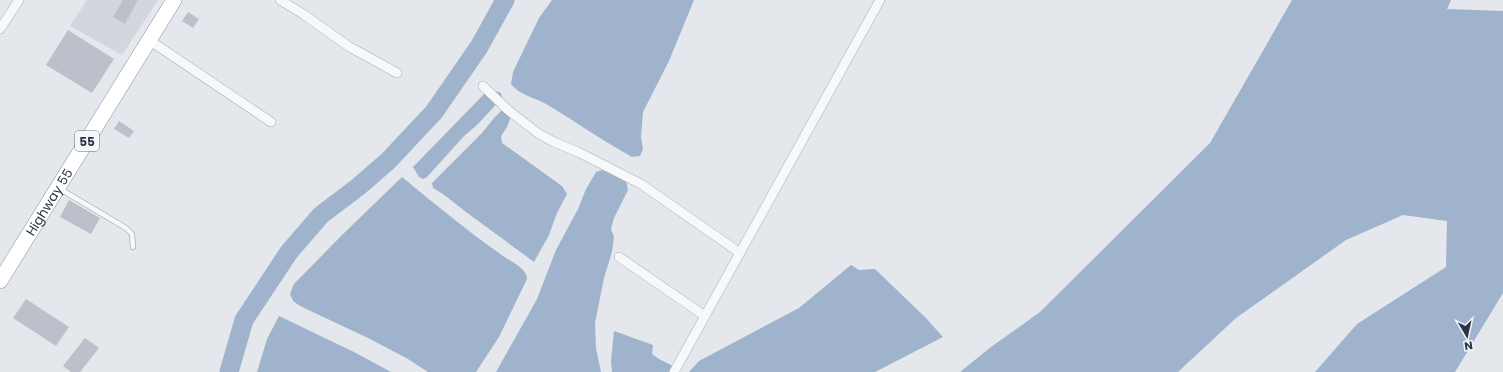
<svg xmlns="http://www.w3.org/2000/svg" width="1503" height="372" viewBox="0 0 1503 372" font-family="Poppins,sans-serif">
<style>
.built{fill:#d2d6de}
.water{fill:#9fb4cc}
.lines{fill:none;stroke-linecap:round;stroke-linejoin:round}
.river{stroke:#9fb4cc;stroke-width:19}
.building{fill:#bbc0ca}
.service-casing{stroke:#a9aeb7;stroke-width:6}
.minor-casing{stroke:#a9aeb7;stroke-width:10}
.trunk-casing{stroke:#8b94a3;stroke-width:16}
.service{stroke:#f7f8fa;stroke-width:4.5}
.minor{stroke:#f7f8fa;stroke-width:9}
.trunk{stroke:#fff;stroke-width:15}
.labels{text-anchor:middle;dominant-baseline:central;stroke-width:3.5;stroke-linejoin:round;paint-order:stroke}
.shield{fill:#f4f6f9;stroke:#676e7b;stroke-width:1}
.shield-label{font-size:12px;font-weight:bold;fill:#2b3445}
.street-label{font-size:13px;fill:#2b3445;stroke:#f4f6f9}
</style>
<rect width="100%" height="100%" fill="#e4e7ec"/>
<path class="built" d="M87 0H158L122 55 70 26Z"/>
<path class="water" d="M552 0H694L669 61 643 112 641 137 643 149 640 156 632 157C603 141 576 122 548 105 536 98 519 95 511 84L513 72 539 18Z
M1292 0H1451L1447 9 1503 11V293L1455 372H1315L1357 324 1446 267 1447 221 1403 215 1346 240 1236 318 1178 372H960L991 347 1040 312 1210 143Z
M489 89 501 93 502 98 477 125 464 136 427 177 423 179 419 177 413 167Z
M502 110 511 117 507 127 501 136 502 143 562 186 567 194 557 213 549 235 534 262 466 212 443 194 433 188 432 183 482 133 494 118Z
M605 169 626 181 628 190 614 218 611 229 614 237 612 252 604 278 595 323 596 348 601 372H496L537 299 556 250 578 209 586 189 596 172Z
M402 177C436 205 470 233 506 258 514 263 527 269 527 279L499 337 476 372H428L408 359 368 338 300 306 293 301 290 294 294 284 342 235Z
M851 265 859 270 875 269 926 318 943 337 875 372H689L699 361 799 308Z
M279 316 356 353 391 372H257L267 339Z
M614 331 653 345 652 354 659 359 675 367 672 372H612L611 361Z"/>
<g class="lines">
<path class="river" d="M229 372 244 320 289 252 321 215 358 187 388 161 434 112 479 47 505 0"/>
</g>
<path class="building" d="M123 0H138L125 24 113 17Z
M188 12 199 19 193 28 182 21Z
M68 30 114 59 92 93 46 65Z
M119 121 134 131 129 138 114 129Z
M69 200 100 218 91 234 60 217Z
M26 299 69 327 56 346 13 318Z
M85 338 99 348 80 372H71L63 366Z"/>
<g class="lines">
<g class="service-casing">
<path id="service" d="M60 189 126 228 132 234 133 247"/>
</g>
<g class="minor-casing">
<path id="minor" d="M280 0 303 14 348 46 397 73
M0 29 19 0
M149 40 271 122
M483 86 508 110 539 134 554 142 578 152 641 184 740 253
M619 257 705 316
M674 372 880 0"/>
</g>
<g class="trunk-casing">
<g id="trunk">
<path id="s1" d="M0 281 174 0"/>
</g>
</g>
<use href="#service" class="service"/>
<use href="#minor" class="minor"/>
<use href="#trunk" class="trunk"/>
</g>
<g class="labels">
<rect class="shield" x="75" y="131" width="24" height="20" rx="3"/>
<g class="shield-label">
<text x="87" y="141">55</text>
</g>
<g class="street-label">
<text stroke="none"><textPath href="#s1" startOffset="93">Highway 55</textPath></text>
</g>
</g>
<g transform="translate(1467 336) rotate(171)" stroke="#f4f6f9" stroke-width="3" paint-order="stroke">
<path d="M0-3L7 15L0 10L-7 15Z" fill="#2b3445"/>
<text y="-6" font-size="11" font-weight="bold" text-anchor="middle" fill="#2b3445">N</text>
</g>
</svg>
